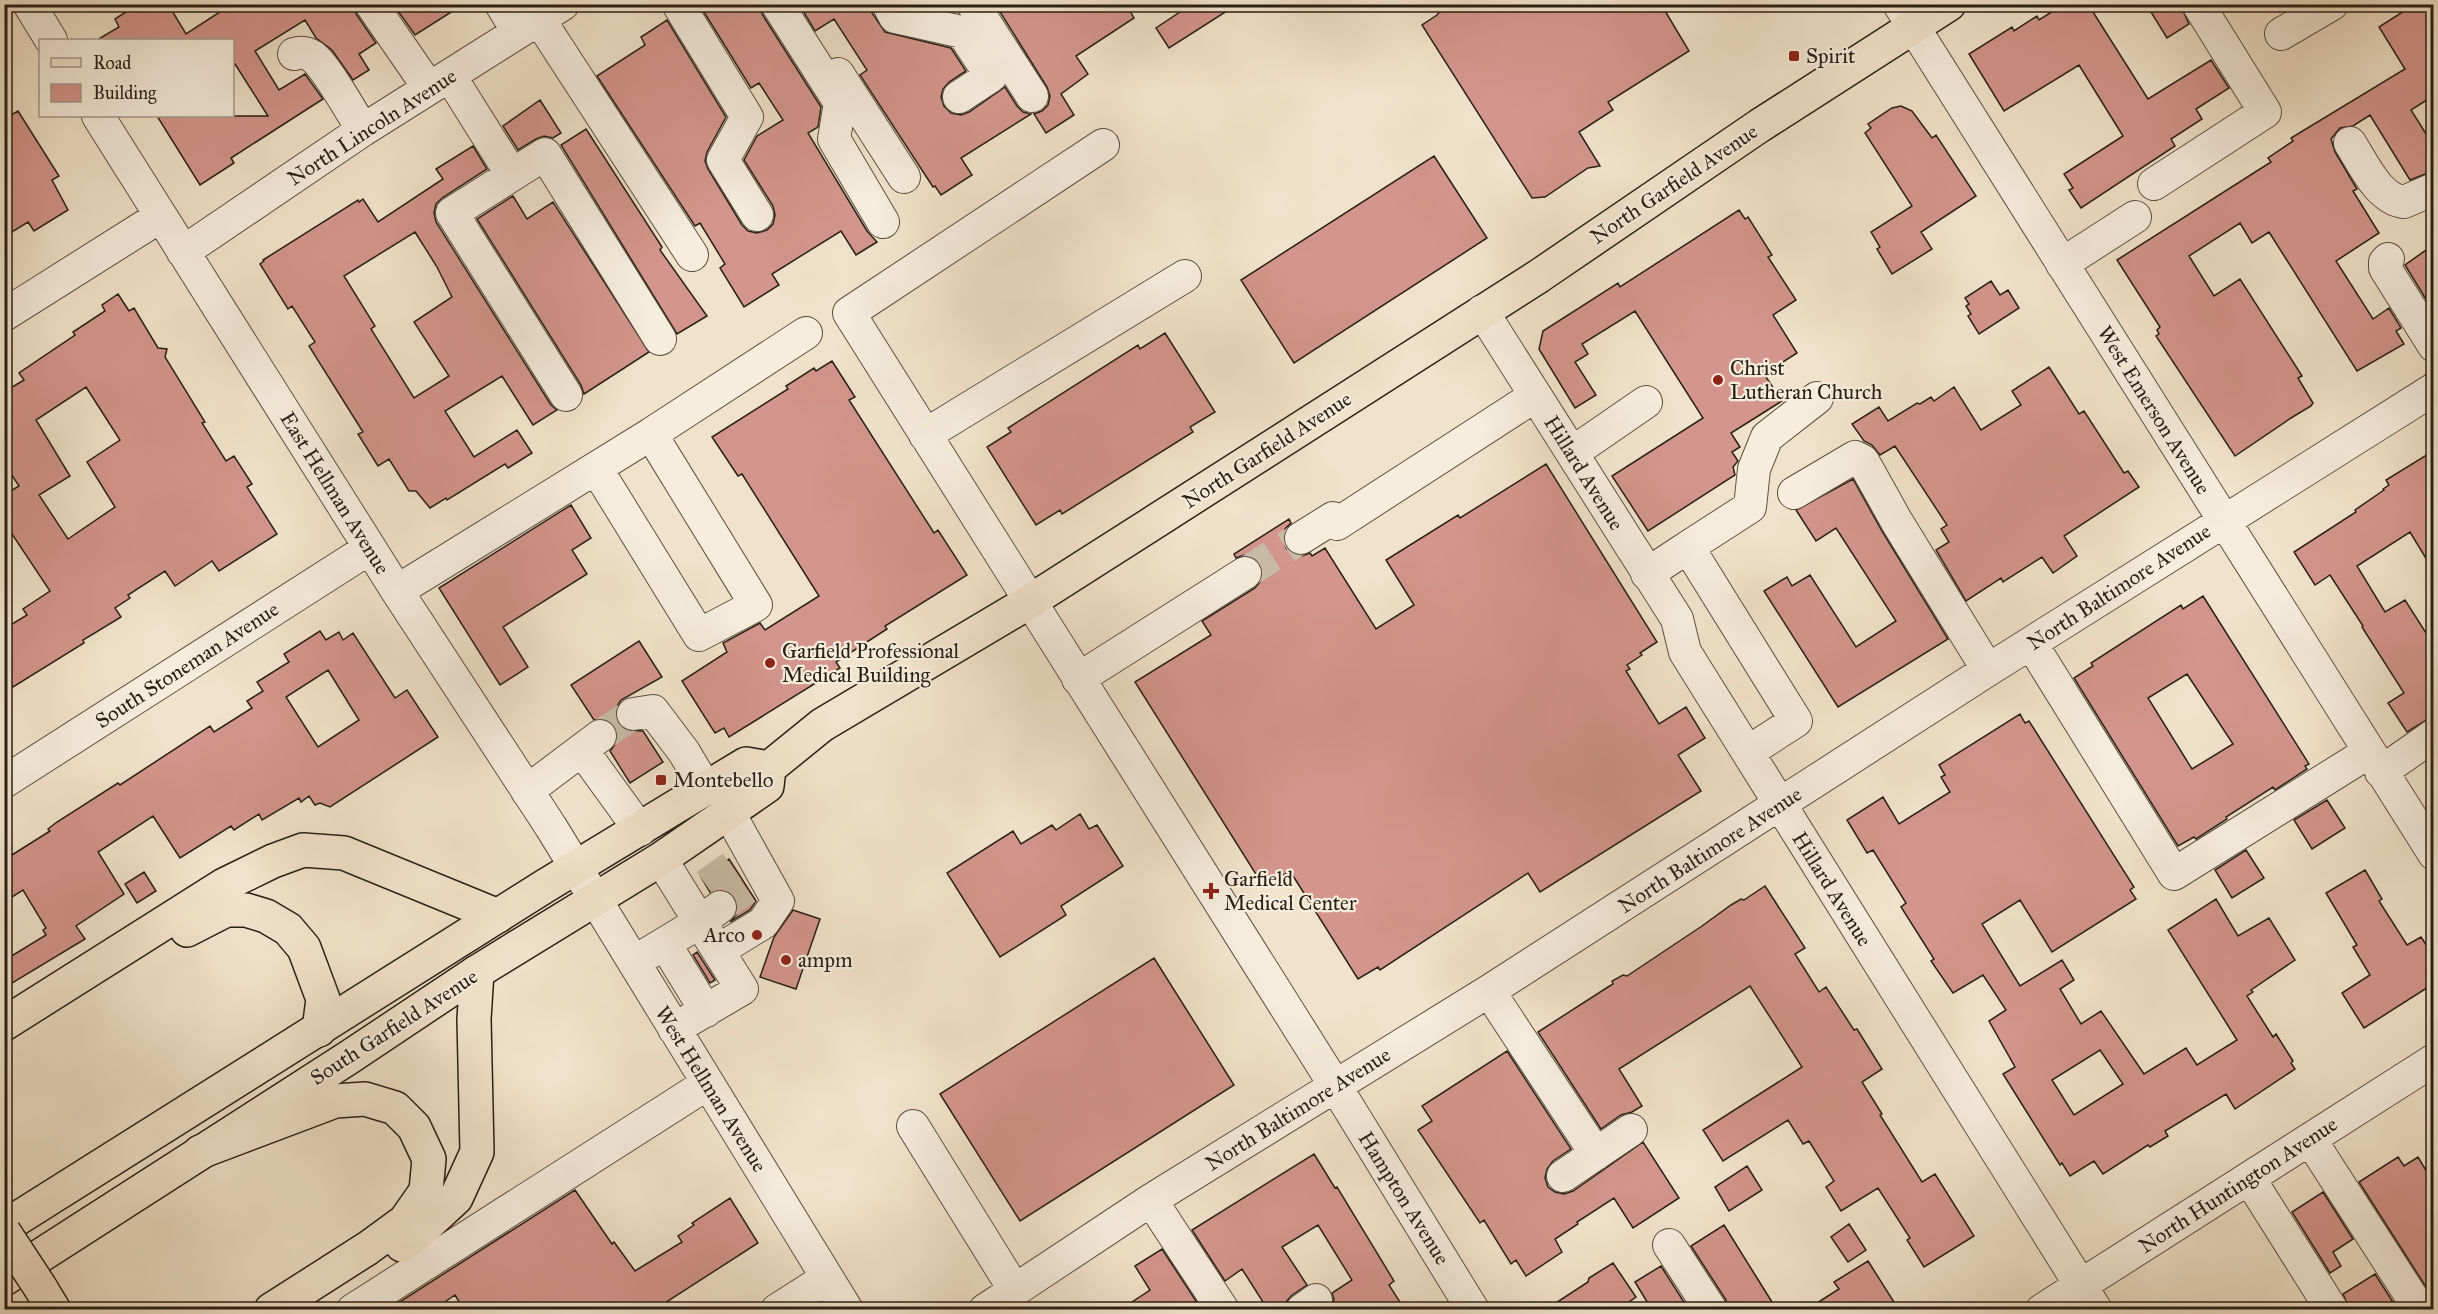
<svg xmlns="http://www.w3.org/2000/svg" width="2438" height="1314" viewBox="0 0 2438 1314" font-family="'IM FELL Great Primer',serif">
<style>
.building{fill:#d3958c;stroke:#282015;stroke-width:1.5;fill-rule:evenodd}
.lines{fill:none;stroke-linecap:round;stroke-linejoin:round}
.minor-tunnel{stroke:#c9bca7;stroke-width:32;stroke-dasharray:32 16;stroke-linecap:butt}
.minor-casing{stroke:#5a5142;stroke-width:34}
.major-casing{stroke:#282015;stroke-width:36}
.highway-casing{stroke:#282015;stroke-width:36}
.minor{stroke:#f6eddd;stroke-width:32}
.major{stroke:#f1e3cb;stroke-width:33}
.highway{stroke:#f1e3cb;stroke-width:33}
.highway-bridge-casing{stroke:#282015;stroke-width:36;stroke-linecap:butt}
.highway-bridge{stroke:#f1e3cb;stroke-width:33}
.poi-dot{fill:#8f2418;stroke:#f6eddd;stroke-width:2}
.labels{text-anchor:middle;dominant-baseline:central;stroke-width:4.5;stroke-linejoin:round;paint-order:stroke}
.poi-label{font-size:21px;fill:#282015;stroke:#f6eddd;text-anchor:start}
.street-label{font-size:21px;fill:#282015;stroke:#f6eddd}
</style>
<rect width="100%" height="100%" fill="#f1e3cb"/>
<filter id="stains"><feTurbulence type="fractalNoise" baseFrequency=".00333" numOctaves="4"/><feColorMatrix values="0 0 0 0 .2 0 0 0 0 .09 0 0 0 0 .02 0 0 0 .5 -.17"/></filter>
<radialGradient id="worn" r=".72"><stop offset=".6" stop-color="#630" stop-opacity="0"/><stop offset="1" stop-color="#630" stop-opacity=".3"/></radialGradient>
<path class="building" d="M138 4H168L186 34 232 4H353L356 14 376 43 359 54 369 70 353 80 332 50 316 38 305 20 255 51 279 90 305 74 323 99 231 158 234 163 200 185 157 116H268L235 64 232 65V40H97L119 27 115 19Z
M393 4H464L415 35Z
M699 4H759L762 14 821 107 818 127 808 133 867 231 877 242 856 255 841 231 772 274 779 285 744 307 720 268 725 264 700 223 695 226 597 76 645 45 641 37 667 20 726 117 707 152 705 161 708 169 742 225 748 231 757 233 767 230 773 224 775 215 773 206 744 160 757 136 783 120 759 83 751 88Z
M799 4H870L872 13 885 32 951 48 966 71 949 82 943 89 941 97 944 106 951 113 961 115 969 112 1005 87 1017 106 1023 112 1031 114 961 158 972 175 941 195 935 186 933 187 860 75 867 70 834 19 815 31Z
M995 4H1126L1134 18 1076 56 1088 74 1061 94 1074 115 1046 133 1034 114 1042 111 1048 105 1050 96 1047 87Z
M1192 4H1238L1169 48 1156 28Z
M1446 4H1661L1689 51 1608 102 1613 110 1579 132 1600 166 1588 168 1545 197 1532 198 1422 25 1437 15Z
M2064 4H2088L2148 99 2211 60 2229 88 2196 109 2202 119 2171 139 2175 146 2081 208 2069 190 2073 188 2064 174 2123 136 2079 65 2004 111 1969 54 2012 27 2014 31 2037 16 2039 20Z
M2146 4H2180L2189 24 2167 38Z
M2415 4H2433V96L2411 110 2433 145V171L2410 180 2370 115 2353 126 2340 128 2331 139 2335 152 2357 189 2353 191 2379 233 2336 261 2373 319 2389 308 2401 328 2396 331 2404 344 2357 371 2269 232 2252 243 2240 223 2189 256 2214 296 2240 279 2302 376 2298 378 2313 403 2311 406 2291 418 2235 456 2156 336 2159 334 2157 330 2160 327 2117 260 2271 162 2268 158 2293 141 2291 138 2405 69 2379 27Z
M540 100 561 133 553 138 544 136 536 139 518 150 503 126Z
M1901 106 1912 111 1932 138 1936 135 1976 196 1921 232 1932 249 1892 274 1877 249 1880 247 1871 232 1912 206 1865 133 1871 128 1868 124 1892 108Z
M18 111 59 176 52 180 68 210 34 231 28 222 4 237V119Z
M586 129 662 247 660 250 707 316 677 334 561 145Z
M473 146 487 169 442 198 436 204 434 213 436 222 551 405 557 410 533 425 502 376 445 411 474 457 517 430 532 453 508 468 505 464 447 500 446 498 430 508 416 491H409L389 459 378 466 358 434 363 432 309 346 315 342 292 306 288 309 260 264 264 261 263 260 358 200 359 202 363 199 378 222 443 179 436 169ZM415 232 437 267 452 297 414 322 449 376 414 398 371 329 375 326 344 276Z
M1434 156 1487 238 1294 363 1241 280Z
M513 196 527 219 553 202 649 352 584 394 581 385 477 219Z
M1739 210 1745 219 1748 217 1772 255 1768 257 1796 300 1773 315 1797 353 1764 374 1782 401 1731 433 1740 447 1732 452 1738 461 1733 467 1735 475 1648 531 1612 476 1703 418 1635 311 1582 344 1588 354 1575 362 1596 395 1575 408 1539 349 1543 331 1618 283 1620 287Z
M2433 245V308L2432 309 2405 265Z
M1991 281 2000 295 2008 290 2019 308 1979 334 1968 316 1971 314 1966 306 1969 304 1965 298Z
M118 294 129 311 134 308 158 348 167 349 165 357 205 422 202 423 226 461 234 456 252 484 247 487 277 534 219 571 212 561 175 586 165 571 128 595 130 598 115 608 121 617 83 640 84 643 13 687 4 674V629L27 615 23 609 50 591 4 522V495L19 486 4 463V392L24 380 19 373 75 335 73 332 105 311 102 305ZM86 387 120 440 87 462 115 507 68 539 39 495 70 476 36 420Z
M1165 333 1215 412 1190 427 1193 432 1062 514 1060 510 1036 525 987 447 1011 432 1008 428 1138 345 1140 349Z
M832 361 855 397 849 400 934 533 938 530 967 575 885 626 887 629 836 662 840 668 729 737 724 728 715 733 682 681 727 652 723 643 760 623 765 630 819 596 742 474 738 476 712 437 788 389 786 386 814 368 816 371Z
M2049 367 2079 414 2084 411 2124 473 2128 471 2139 487 2064 536 2077 556 2053 573 2042 557 2003 582 2001 578 1966 601 1936 550 1949 542 1941 529 1947 525 1895 446 1880 455 1872 445 1864 441 1852 424 1879 407 1888 421 1917 403 1920 404 1931 397 1934 401 1954 387 1981 430 2021 405 2012 391Z
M2433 451V570L2410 532 2357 566 2385 612 2405 600 2426 633 2433 629V716L2407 732 2388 703 2404 693 2362 627 2363 626 2330 575 2315 585 2294 552 2356 512 2355 510 2384 490 2383 489 2389 485 2386 480Z
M1546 464 1657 642 1640 653 1642 655 1627 665 1630 669 1626 671 1659 724 1686 707 1705 738 1678 755 1701 791 1540 892 1528 873 1380 970 1378 967 1358 979 1290 871 1264 887 1135 682 1211 635 1202 621 1255 588 1261 581 1263 573 1260 564 1253 557 1244 555 1236 558 1234 554 1289 519 1291 523 1285 529 1283 538 1286 548 1293 554 1302 556 1310 553 1312 556 1325 548 1376 629 1414 605 1386 560 1458 515 1460 518Z
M1853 479 1882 531 1948 639 1838 707 1764 591 1787 577 1792 586 1810 575 1856 647 1896 621 1836 528 1816 541 1796 510Z
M571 505 591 538 572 550 587 574 503 627 528 667 500 685 439 588Z
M2203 596 2309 764 2305 766 2307 769 2275 790 2273 787 2226 817 2227 819 2196 839 2194 837 2178 846 2074 678 2093 666 2091 663 2181 605 2183 609ZM2187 674 2233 744 2192 769 2148 698Z
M320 631 326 640 339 632 343 640 353 633 395 698 407 690 438 737 330 807 320 803 315 805 309 796 301 802 299 798 262 820 259 814 234 830 231 826 180 858 153 816 98 852 124 894 76 926 85 939 4 988 5 960 46 935 43 930 46 928 23 890 4 902V860L50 831 48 829 57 822 118 783 120 785 210 726 214 732 252 708 247 701 263 691 257 682 289 662 284 654ZM328 670 359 720 318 747 286 697Z
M639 641 662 677 621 700 616 708 615 717 619 726 626 730 643 731 663 762 630 783 610 751 617 742 618 734 615 726 606 719 594 720 571 685Z
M2020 714 2025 723 2029 721 2134 887 2130 890 2136 899 2052 952 2020 900 1982 924 2020 986 2062 960 2074 980 2060 989 2081 1024 2101 1011 2144 1074 2186 1048 2197 1065 2237 1040 2168 930 2216 899 2238 936 2269 918 2295 960 2251 990 2253 992 2247 996 2273 1037 2276 1034 2293 1061 2291 1063 2295 1069 2235 1109 2226 1094 2165 1131 2168 1136 2150 1147 2148 1145 2103 1174 2094 1161 2070 1176 2062 1163 2060 1165 2003 1074 2015 1067 1989 1021 2006 1010 1983 975 1953 993 1931 961 1934 959 1901 907 1906 903 1873 850 1867 853 1847 820 1883 797 1899 824 1950 792 1941 777 1945 775 1939 765ZM2100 1050 2123 1084 2074 1115 2052 1080Z
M2327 800 2345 828 2312 849 2294 820Z
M1080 814 1089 829 1097 825 1123 866 1061 906 1066 915 1000 957 947 873 1013 831 1021 844 1052 825 1056 830Z
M2246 850 2264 878 2232 898 2215 870Z
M729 859 756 901 750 910 730 922 737 914 738 904 735 897 727 890 718 889 710 892 701 877Z
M2365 870 2382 899 2379 901 2407 945 2421 937 2433 955V984L2364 1028 2342 993 2370 975 2353 947 2357 945 2326 893Z
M144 872 156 891 137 903 125 884Z
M1765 886 1805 948 1795 954 1819 992 1826 987 1854 1030 1857 1029 1882 1069 1862 1082 1882 1114 1880 1115 1922 1182 1935 1174 1974 1236 1924 1267 1907 1240 1910 1238 1878 1188 1841 1211 1826 1187 1834 1181 1809 1141 1803 1144 1788 1120 1723 1161 1703 1130 1802 1067 1750 986 1619 1069 1642 1106 1632 1112 1621 1115 1601 1129 1538 1032 1608 987 1613 984 1612 981 1623 975 1627 976 1702 926 1731 905 1741 899 1744 900Z
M793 910 820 919 796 989 760 977 774 937Z
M697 952 715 980 710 983 693 955Z
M1154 958 1234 1085 1020 1221 940 1094Z
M1507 1051 1571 1149 1553 1161 1547 1169 1545 1178 1548 1187 1555 1192 1564 1194 1573 1191 1643 1142 1679 1198 1633 1228 1614 1198 1577 1222 1578 1224 1555 1239 1562 1252 1526 1276 1516 1260 1511 1264 1484 1220 1480 1223 1418 1130 1432 1121 1422 1106Z
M1314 1154 1335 1188 1337 1187 1394 1281 1389 1285 1405 1310H1331L1334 1299 1332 1293 1352 1280 1318 1225 1282 1247 1307 1285 1291 1296 1286 1302 1284 1310H1268L1242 1269 1225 1281 1192 1230Z
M2398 1157 2404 1166 2418 1157 2433 1182V1298L2359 1182Z
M1747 1166 1762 1190 1729 1211 1715 1187Z
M575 1190 612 1244 614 1242 635 1271 682 1242 678 1236 694 1225 692 1223 730 1198 758 1243 654 1310H464L455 1295 433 1310H387Z
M2323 1192 2353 1239 2333 1252 2341 1266 2330 1273 2292 1212Z
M1849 1224 1866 1250 1848 1262 1831 1237Z
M1724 1225 1757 1278 1777 1310H1729L1726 1300 1691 1246Z
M1162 1249 1196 1301 1183 1310H1120L1150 1290 1135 1266Z
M1868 1261 1899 1310H1806L1839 1289 1834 1282Z
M1613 1263 1636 1297 1617 1310H1545L1588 1282 1589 1278Z
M1661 1266 1689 1310H1652L1635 1282Z
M2375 1274 2398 1310H2350L2343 1294Z"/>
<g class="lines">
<path class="minor-tunnel" d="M1245 573 1301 538
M600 736 633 714
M706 885 733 866
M720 907 747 888"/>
<g class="minor-casing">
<path id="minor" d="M29 4 51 40
M371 4 429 88
M501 4 518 32
M678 4 747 117 723 160 757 215
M777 4 840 103 834 139 883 222
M888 4 895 17 962 32 991 76 959 97
M973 4 1032 96
M1899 4 2434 854
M539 19 692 255
M2281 34 2332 4
M294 54C300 52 306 52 312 56 327 67 351 112 363 130
M838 74 904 177
M450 76 512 175 452 213 566 395
M98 116 397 591 551 827 847 1310
M2350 143C2363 163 2378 199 2404 202L2434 189
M1103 145 849 313 1336 1087 1473 1310
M512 175 545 154 660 339
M2154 184 2265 112 2198 4
M183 252 363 130 563 4
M2388 259 2385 262V268L2434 346
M2062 264 2135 217
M1482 311 1677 619 1685 652 2096 1310
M4 315 161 216
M925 435 1185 276
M1572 453 1646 402
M596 468 699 635 756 605 651 434
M1794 493 1855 457 1863 461 1897 522 1988 670
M1337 524 1535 396
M1301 538 1333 518
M1688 547 1750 507 1754 469 1767 437 1817 398
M1647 574 1688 547 1796 721 1748 752
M397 591 651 434 806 333
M2031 643 2174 874 2369 752
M1078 679 1245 573
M633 714 653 711 684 752 706 789
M582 750 640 830
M2381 772 2434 735
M4 782 370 548
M527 791 600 736
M661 859 700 922 720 907
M665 944 706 1011
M719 950 763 923 778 901 729 813
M634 962 700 922 742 989 674 1029
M1489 991 1596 1154
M913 1126 1014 1289
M2310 1139 2420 1310
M1563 1176 1631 1130
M2249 1178 2332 1310
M1151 1200 1223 1310
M1669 1245 1711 1310
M353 1310 707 1084
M777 1310 827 1278
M985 1310 1151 1200 1489 991 1988 670 2434 389
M1302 1310 1316 1300
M2042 1310 2434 1060"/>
</g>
<g class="major-casing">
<path id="major" d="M4 1227 545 886 746 764 769 768 822 725 1029 602 1156 521 1539 276 1759 126 1949 4
M4 1279 348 1058 477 972 661 859 767 786 769 768"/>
</g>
<g class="highway-casing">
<path id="highway" d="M187 930 226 910H246L266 916 288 929 304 948 323 999 319 1030
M4 1024 224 885 273 861 303 850 344 853 498 916
M200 1152 335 1101 365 1099 395 1108 414 1127 429 1159 426 1191 405 1221 368 1248 271 1310
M402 1245 414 1237 456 1198 477 1152 474 1019 477 972
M40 1287 54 1310"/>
</g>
<use href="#minor" class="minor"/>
<use href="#major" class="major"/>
<use href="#highway" class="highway"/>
<g class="highway-bridge-casing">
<path id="highway-bridge" d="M4 1232 40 1287"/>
</g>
<use href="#highway-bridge" class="highway-bridge"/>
</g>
<g class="poi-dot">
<rect x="1788" y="50" width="12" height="12" rx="3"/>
<circle cx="1718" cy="380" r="6"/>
<circle cx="770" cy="663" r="6"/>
<rect x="655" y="774" width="12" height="12" rx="3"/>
<path d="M1208 882h6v6h6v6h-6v6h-6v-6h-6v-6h6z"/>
<circle cx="757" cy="935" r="6"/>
<circle cx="786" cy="960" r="6"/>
</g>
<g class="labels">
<g class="poi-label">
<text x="1806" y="56">Spirit</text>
<text x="1730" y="368">Christ<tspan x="1730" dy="24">Lutheran Church</tspan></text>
<text x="782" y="651">Garfield Professional<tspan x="782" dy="24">Medical Building</tspan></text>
<text x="673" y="780">Montebello</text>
<text x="1224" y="879">Garfield<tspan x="1224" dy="24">Medical Center</tspan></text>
<text x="745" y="935" text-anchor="end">Arco</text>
<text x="798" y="960">ampm</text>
</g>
<g class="street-label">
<text transform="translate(372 127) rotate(-33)">North Lincoln Avenue</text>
<text transform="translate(1674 184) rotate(-34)">North Garfield Avenue</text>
<text transform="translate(2154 410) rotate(58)">West Emerson Avenue</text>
<text transform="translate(1267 450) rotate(-33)">North Garfield Avenue</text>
<text transform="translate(1584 473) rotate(58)">Hillard Avenue</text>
<text transform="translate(335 493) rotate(58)">East Hellman Avenue</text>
<text transform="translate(2119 587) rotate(-33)">North Baltimore Avenue</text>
<text transform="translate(187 665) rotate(-33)">South Stoneman Avenue</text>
<text transform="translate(1710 850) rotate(-33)">North Baltimore Avenue</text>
<text transform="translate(1832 889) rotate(58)">Hillard Avenue</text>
<text transform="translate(394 1027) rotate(-33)">South Garfield Avenue</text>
<text transform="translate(711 1089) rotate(58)">West Hellman Avenue</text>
<text transform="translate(1298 1109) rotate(-32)">North Baltimore Avenue</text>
<text transform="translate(2238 1185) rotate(-33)">North Huntington Avenue</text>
<text transform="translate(1404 1198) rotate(58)">Hampton Avenue</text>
</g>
</g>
<rect width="2438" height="1314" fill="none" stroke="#f1e3cb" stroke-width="24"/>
<rect x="6" y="6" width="2426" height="1302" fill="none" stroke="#282015" stroke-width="3"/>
<rect x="12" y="12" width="2414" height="1290" fill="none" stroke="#282015" stroke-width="1.5"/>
<rect x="39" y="39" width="195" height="78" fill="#f6eddd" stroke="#a49b8d" stroke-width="1.5"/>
<rect x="51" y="58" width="30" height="9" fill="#f1e3cb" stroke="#a49b8d" stroke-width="1.5"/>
<text x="93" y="69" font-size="18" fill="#282015">Road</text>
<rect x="51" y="84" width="30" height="18" fill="#d3958c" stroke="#a49b8d" stroke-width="1.5"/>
<text x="93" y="99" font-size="18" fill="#282015">Building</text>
<rect width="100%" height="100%" filter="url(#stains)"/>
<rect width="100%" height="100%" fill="url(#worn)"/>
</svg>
